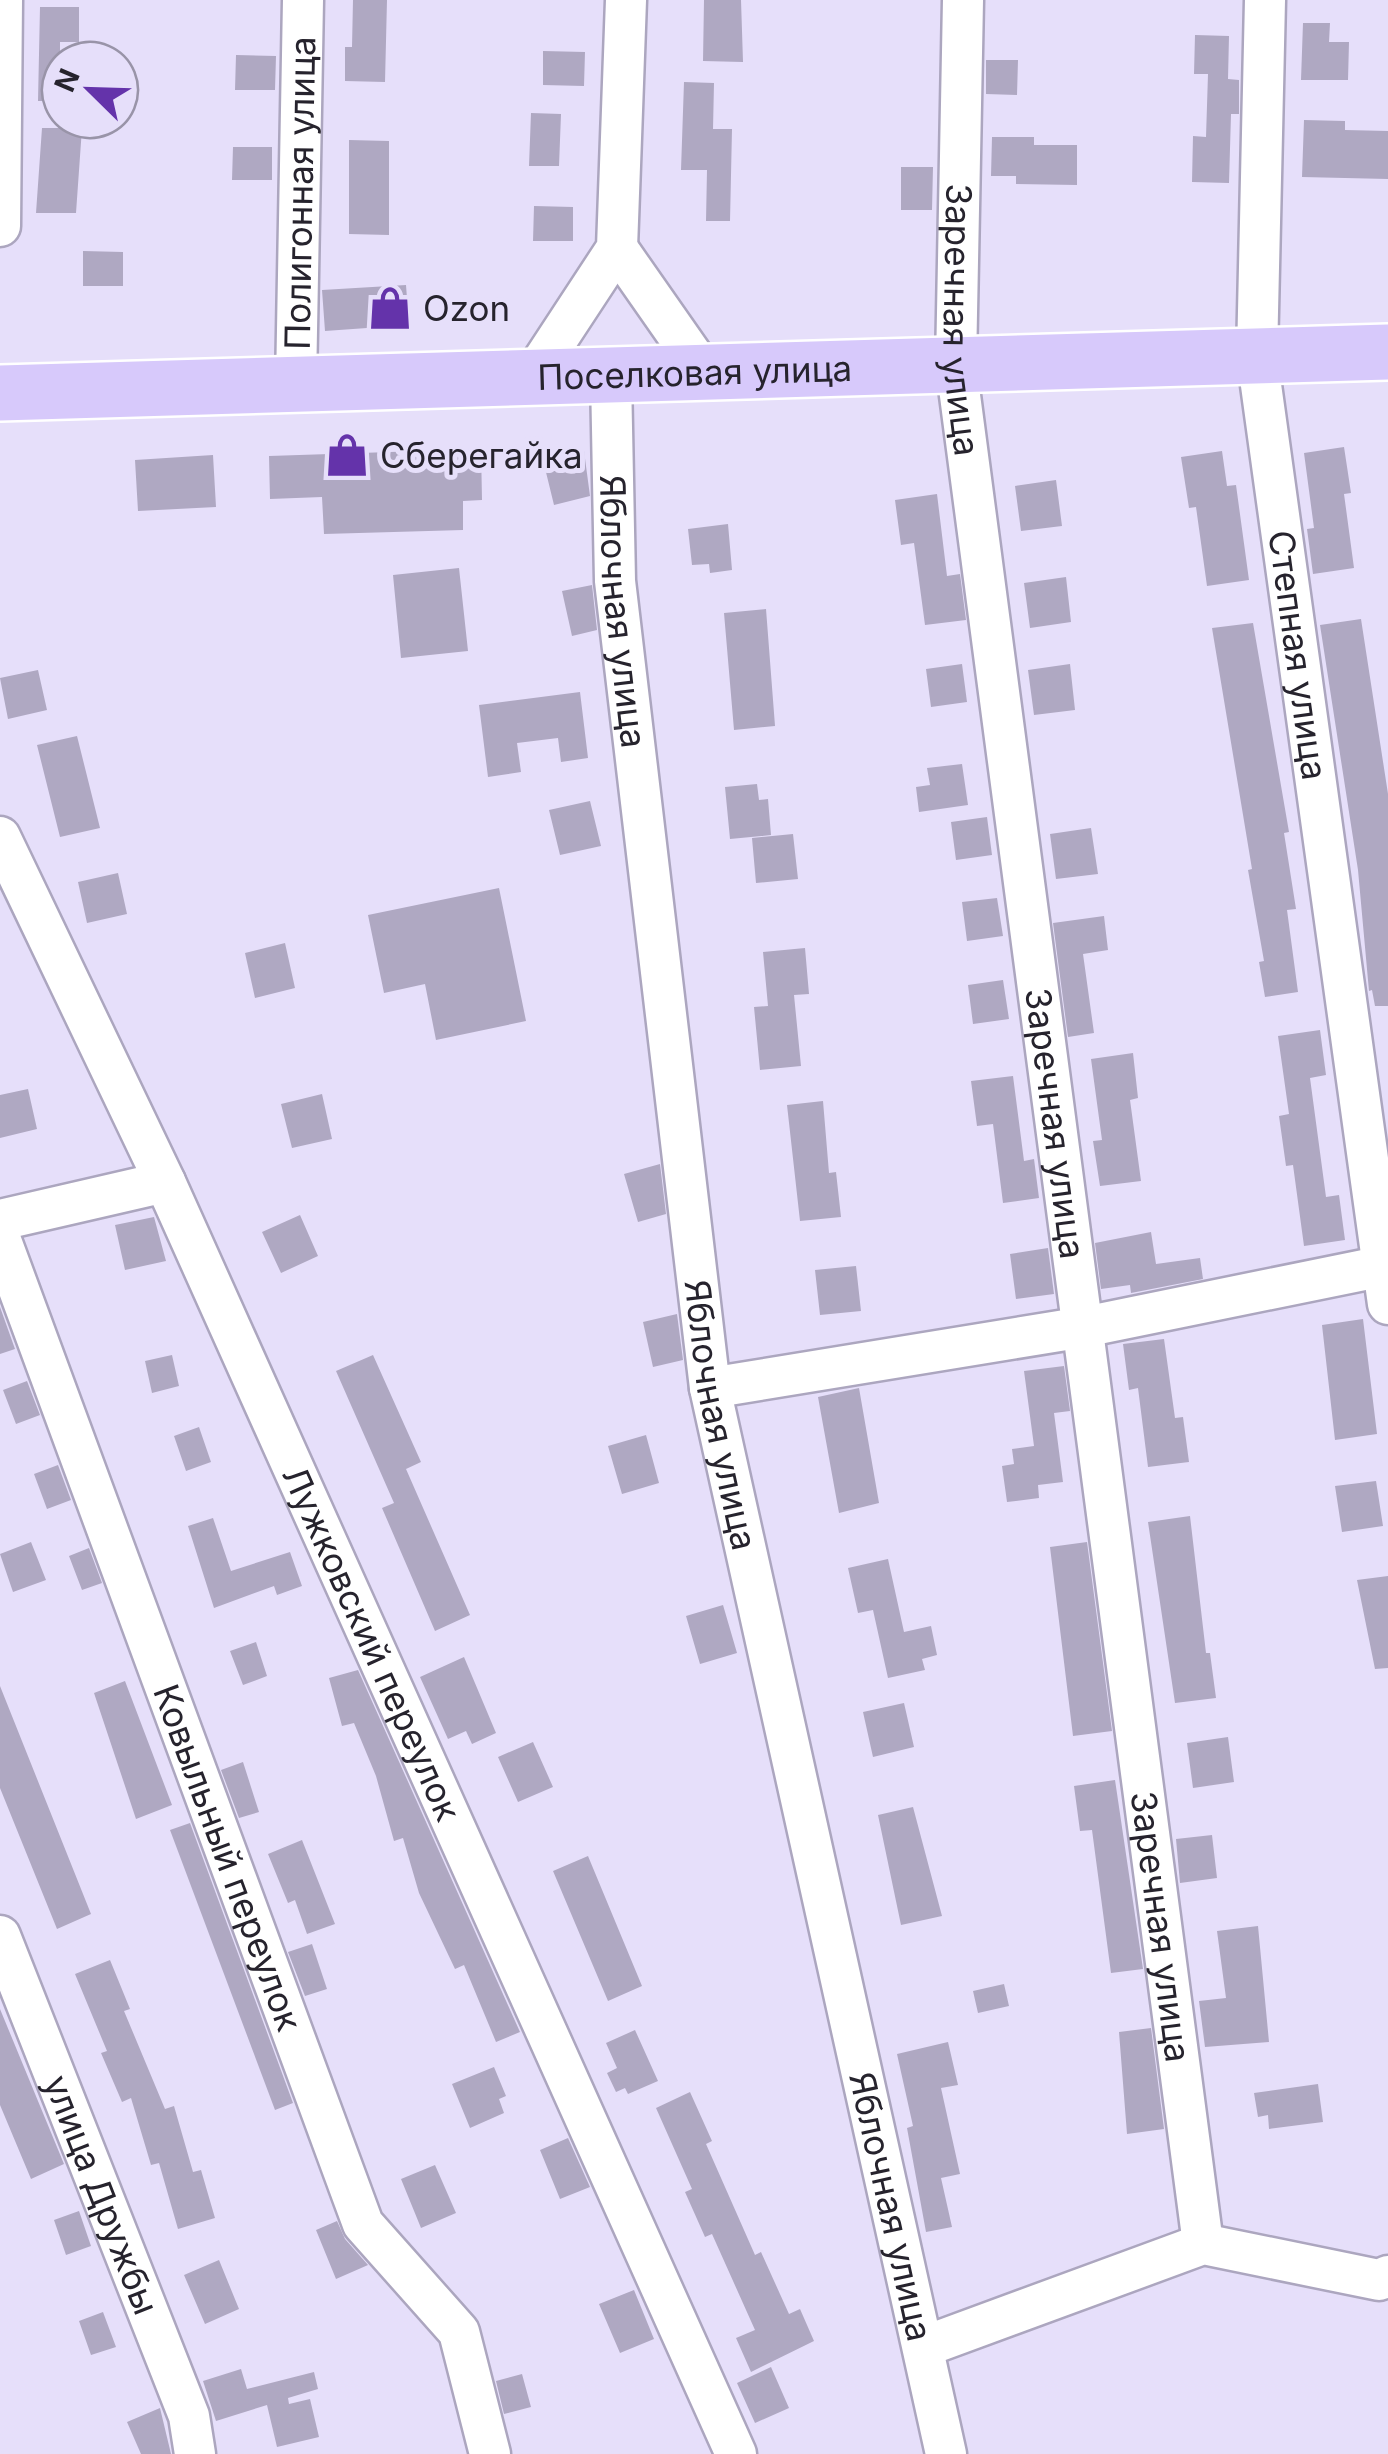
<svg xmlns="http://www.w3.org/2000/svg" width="1388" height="2454" viewBox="0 0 1388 2454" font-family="Inter,sans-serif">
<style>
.building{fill:#afa8c2}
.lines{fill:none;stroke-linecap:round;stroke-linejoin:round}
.minor-casing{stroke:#aca6bf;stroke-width:45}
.highway-casing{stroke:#fff;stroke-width:60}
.minor{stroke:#fff;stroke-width:40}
.highway{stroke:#d7c9fb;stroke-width:55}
.labels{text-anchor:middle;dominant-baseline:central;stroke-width:10;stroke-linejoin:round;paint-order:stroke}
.street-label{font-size:35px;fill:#26232d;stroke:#e6dffa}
.poi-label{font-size:35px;fill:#26232d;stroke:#e6dffa;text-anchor:start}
</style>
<rect width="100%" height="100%" fill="#e6dffa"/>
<path class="building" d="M353 0H387L385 82 345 81V47H352Z
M704 0H741L743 62 703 61Z
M40 7H79V42H60V101H38Z
M1303 23H1330L1329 42H1349L1348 80H1301Z
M1195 35 1229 36 1228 79 1239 80V114H1231L1229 183 1192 182 1193 136 1206 137 1208 74H1194Z
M543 51 585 52 584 86 543 85Z
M236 55 276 56 275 90H235Z
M986 60H1018L1017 95 986 94Z
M684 82 714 83 713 129H732L730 221H706L707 170H681Z
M531 113 561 114 559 166H529Z
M1304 120 1345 121V130L1388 131V179L1302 177Z
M42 128H82L76 213H36Z
M992 137H1034V145H1077V185L1016 184V176H991Z
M349 140 389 141V235L349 234Z
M233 147H272V180H232Z
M901 167H933L932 210H901Z
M534 206 573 207V241H533Z
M83 251 123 252V286H83Z
M406 285 409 325 325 331 322 290Z
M1344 447 1351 493 1344 494 1354 568 1313 574 1307 529 1314 528 1304 453Z
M481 449 482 500 463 501V530L324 534 322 497 270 499 269 456Z
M584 451 590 496 554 505 543 460Z
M1222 451 1227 486 1236 485 1249 580 1207 586 1196 507 1189 508 1181 457Z
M213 455 216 507 138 511 135 460Z
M1056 480 1062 526 1021 531 1015 486Z
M937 494 947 576 960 574 966 620 925 625 914 543 901 545 895 500Z
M728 524 732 570 710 573 709 564 692 565 688 529Z
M459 568 468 651 401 658 393 575Z
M1066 577 1071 622 1030 628 1024 583Z
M592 585 597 630 572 636 562 591Z
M766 609 775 726 734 730 724 613Z
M1361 619 1388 794V1006H1375L1372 990 1369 991 1358 870 1320 625Z
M1253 623 1289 832 1284 833 1296 909 1287 910 1298 992 1265 997 1259 962 1264 961 1248 870 1252 869 1212 628Z
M962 664 967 702 931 707 926 669Z
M1070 664 1075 710 1034 715 1028 670Z
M38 670 47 710 8 719 0 678Z
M580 692 588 758 561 762 558 738 517 743 521 772 488 777 479 705Z
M77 736 100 828 60 837 37 745Z
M962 764 968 805 919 812 916 787 930 785 927 768Z
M757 784 759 800 768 799 771 835 730 839 725 787Z
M590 801 601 846 560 855 549 810Z
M987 817 992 855 956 860 951 822Z
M1091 828 1098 874 1056 879 1050 834Z
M793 834 798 879 756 883 752 838Z
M118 873 127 914 87 923 78 882Z
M499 888 526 1021 436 1040 425 984 384 993 368 915Z
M997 898 1003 936 967 941 962 902Z
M1104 916 1108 950 1083 954 1094 1033 1068 1037 1053 923Z
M285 943 295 988 255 998 245 953Z
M805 948 809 994 794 995 801 1066 760 1070 754 1007 768 1006 763 952Z
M1003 980 1009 1019 973 1024 968 985Z
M1320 1030 1326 1075 1310 1078 1326 1197 1339 1195 1345 1240 1304 1246 1293 1165 1286 1166 1279 1116 1289 1114 1278 1036Z
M1133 1053 1138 1098 1130 1100 1141 1181 1100 1186 1093 1141 1102 1140 1091 1059Z
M1013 1076 1024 1161 1034 1159 1039 1198 1003 1203 993 1124 977 1126 971 1081Z
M28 1089 37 1129 0 1138V1095Z
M322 1094 332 1139 292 1148 281 1104Z
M823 1101 829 1173 836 1172 841 1217 800 1221 787 1105Z
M660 1164 666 1214 638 1222 624 1174Z
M300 1215 318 1256 281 1273 262 1232Z
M154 1217 166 1261 125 1270 115 1225Z
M1151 1232 1156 1264 1200 1258 1203 1279 1131 1293 1130 1285 1101 1289 1095 1243Z
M1048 1248 1054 1294 1016 1299 1010 1254Z
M856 1266 861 1311 820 1315 815 1270Z
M0 1307 15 1349 0 1354Z
M677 1314 683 1360 653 1367 643 1322Z
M1363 1319 1377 1434 1335 1440 1322 1325Z
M1164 1339 1175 1418 1183 1417 1189 1462 1148 1467 1138 1388 1129 1390 1123 1344Z
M172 1355 179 1386 152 1393 145 1361Z
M373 1355 421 1462 406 1469 470 1615 435 1631 382 1508 394 1503 336 1371Z
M1064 1366 1070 1411 1054 1413 1063 1482 1038 1485 1039 1498 1007 1502 1002 1466 1014 1464 1012 1449 1034 1446 1024 1371Z
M27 1381 40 1415 16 1424 3 1390Z
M859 1388 879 1503 839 1513 818 1397Z
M199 1427 211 1462 186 1471 174 1436Z
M646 1435 659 1483 622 1494 608 1446Z
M58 1465 71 1500 47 1509 34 1474Z
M1376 1481 1383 1526 1342 1532 1335 1486Z
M1190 1516 1206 1653H1210L1216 1698 1175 1703 1148 1522Z
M213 1518 231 1571 290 1552 302 1586 277 1595 274 1586 214 1608 188 1526Z
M31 1542 46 1580 13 1592 0 1554Z
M1087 1542 1112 1731 1073 1736 1050 1547Z
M89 1548 102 1583 82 1590 69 1556Z
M888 1559 904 1632 931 1626 937 1655 922 1659 925 1670 888 1678 873 1610 858 1613 848 1568Z
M1388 1576V1668L1375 1669 1357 1580Z
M723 1605 737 1653 700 1664 686 1616Z
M256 1642 267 1676 243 1685 230 1651Z
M464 1657 496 1733 472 1744 466 1731 448 1739 420 1677Z
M358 1670 520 2032 496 2042 464 1965 455 1969 419 1893 403 1838 394 1841 376 1776 354 1723 342 1726 329 1678Z
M125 1681 172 1805 136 1819 94 1693Z
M0 1686 91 1914 57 1929 0 1788Z
M904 1703 914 1747 873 1757 863 1712Z
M1228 1737 1234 1782 1193 1788 1187 1743Z
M533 1742 553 1787 518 1802 498 1757Z
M243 1762 259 1812 239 1818 221 1770Z
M1115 1780 1143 1969 1111 1973 1092 1830 1080 1831 1074 1786Z
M913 1807 942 1916 901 1925 878 1815Z
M190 1823 293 2103 275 2110 170 1830Z
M1212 1835 1217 1878 1180 1883 1176 1839Z
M302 1840 335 1924 307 1934 295 1900 288 1903 268 1854Z
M588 1856 642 1986 608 2001 553 1871Z
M1258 1926 1269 2042 1205 2047 1199 2001 1226 1998 1217 1931Z
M312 1944 327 1989 305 1996 288 1952Z
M110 1960 130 2009 124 2011 165 2109 174 2106 193 2172 201 2170 215 2218 178 2229 159 2163 151 2165 131 2098 122 2102 101 2053 107 2051 75 1974Z
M1004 1984 1009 2006 978 2013 973 1991Z
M0 2009 64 2164 31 2179 0 2105Z
M1151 2028 1164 2129 1127 2134 1119 2032Z
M635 2030 658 2081 628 2094 625 2088 616 2092 607 2073 617 2068 606 2043Z
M948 2042 958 2085 941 2088 960 2174 941 2178 952 2227 926 2232 907 2128 913 2126 897 2054Z
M494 2067 506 2096 499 2099 504 2113 470 2128 452 2084Z
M1318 2084 1323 2122 1269 2129 1268 2115 1258 2117 1254 2093Z
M690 2092 712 2141 706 2144 755 2255 761 2252 789 2314 800 2309 814 2341 751 2372 736 2338 755 2330 712 2234 705 2237 685 2192 692 2189 656 2108Z
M568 2138 590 2187 560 2199 540 2150Z
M435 2165 456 2213 421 2228 401 2179Z
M79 2211 91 2246 66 2255 54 2220Z
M337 2221 345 2239 368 2265 336 2279 316 2230Z
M219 2260 239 2309 205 2324 184 2275Z
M634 2290 654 2339 620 2353 599 2304Z
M103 2312 116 2347 91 2355 79 2321Z
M771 2367 789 2408 755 2423 737 2383Z
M241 2369 247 2389 314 2372 318 2389 288 2398 289 2404 310 2399 319 2437 277 2447 267 2405 216 2421 203 2381Z
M522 2374 531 2407 504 2414 496 2381Z
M160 2408 171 2454H141L127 2422Z"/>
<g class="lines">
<g class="minor-casing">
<g id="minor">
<path id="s1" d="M963 0 956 365 1203 2244"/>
<path id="s2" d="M1265 0 1257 356 1388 1304"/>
<path d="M0 226 2 0"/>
<path d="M617 248 705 374"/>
<path id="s3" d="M611 377 615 581 710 1388 946 2454"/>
<path d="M531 379 617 248 626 0"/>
<path id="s4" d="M296 385 303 0"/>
<path id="s5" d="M0 837 165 1182 736 2454"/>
<path d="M0 1220 165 1182"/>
<path id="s6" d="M0 1238 363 2224 459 2332 490 2454"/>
<path d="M710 1388 1084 1327 1388 1265"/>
<path id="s7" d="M0 1936 189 2416 195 2454"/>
<path d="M923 2347 1203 2244 1379 2280 1388 2276"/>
</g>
</g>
<g class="highway-casing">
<g id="highway">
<path id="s8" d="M0 393 1388 352"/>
</g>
</g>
<use href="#minor" class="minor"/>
<use href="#highway" class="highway"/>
</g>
<defs>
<g id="shop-bare" transform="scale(3.45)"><path d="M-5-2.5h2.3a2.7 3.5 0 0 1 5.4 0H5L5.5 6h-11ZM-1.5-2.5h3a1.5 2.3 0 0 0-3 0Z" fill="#6433aa" stroke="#e6dffa" stroke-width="2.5" paint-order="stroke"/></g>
</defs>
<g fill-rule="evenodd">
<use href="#shop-bare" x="390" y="308"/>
<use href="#shop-bare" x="347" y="455"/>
</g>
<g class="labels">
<g class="street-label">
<text stroke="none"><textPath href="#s4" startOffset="192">Полигонная улица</textPath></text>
<text stroke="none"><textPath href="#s1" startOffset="320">Заречная улица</textPath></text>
<text stroke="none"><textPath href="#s8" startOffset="695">Поселковая улица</textPath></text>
<text stroke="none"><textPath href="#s3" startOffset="235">Яблочная улица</textPath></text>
<text stroke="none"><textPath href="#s2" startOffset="658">Степная улица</textPath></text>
<text stroke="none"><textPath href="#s1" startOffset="1130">Заречная улица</textPath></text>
<text stroke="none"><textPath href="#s3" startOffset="1045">Яблочная улица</textPath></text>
<text stroke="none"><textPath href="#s5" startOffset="888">Лужковский переулок</textPath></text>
<text stroke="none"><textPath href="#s6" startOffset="660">Ковыльный переулок</textPath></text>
<text stroke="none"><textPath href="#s1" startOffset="1940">Заречная улица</textPath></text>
<text stroke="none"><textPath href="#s7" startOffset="278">улица Дружбы</textPath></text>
<text stroke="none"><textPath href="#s3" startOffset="1855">Яблочная улица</textPath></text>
</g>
<g class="poi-label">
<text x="423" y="308">Ozon</text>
<text x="380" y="455">Сберегайка</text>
</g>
</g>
<g transform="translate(90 90) rotate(293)"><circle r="48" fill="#e6dffa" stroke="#9994a8" stroke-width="2.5"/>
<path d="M0-8L18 38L0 25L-18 38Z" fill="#6433aa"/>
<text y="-15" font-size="28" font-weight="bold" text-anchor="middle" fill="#26232d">N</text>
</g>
</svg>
